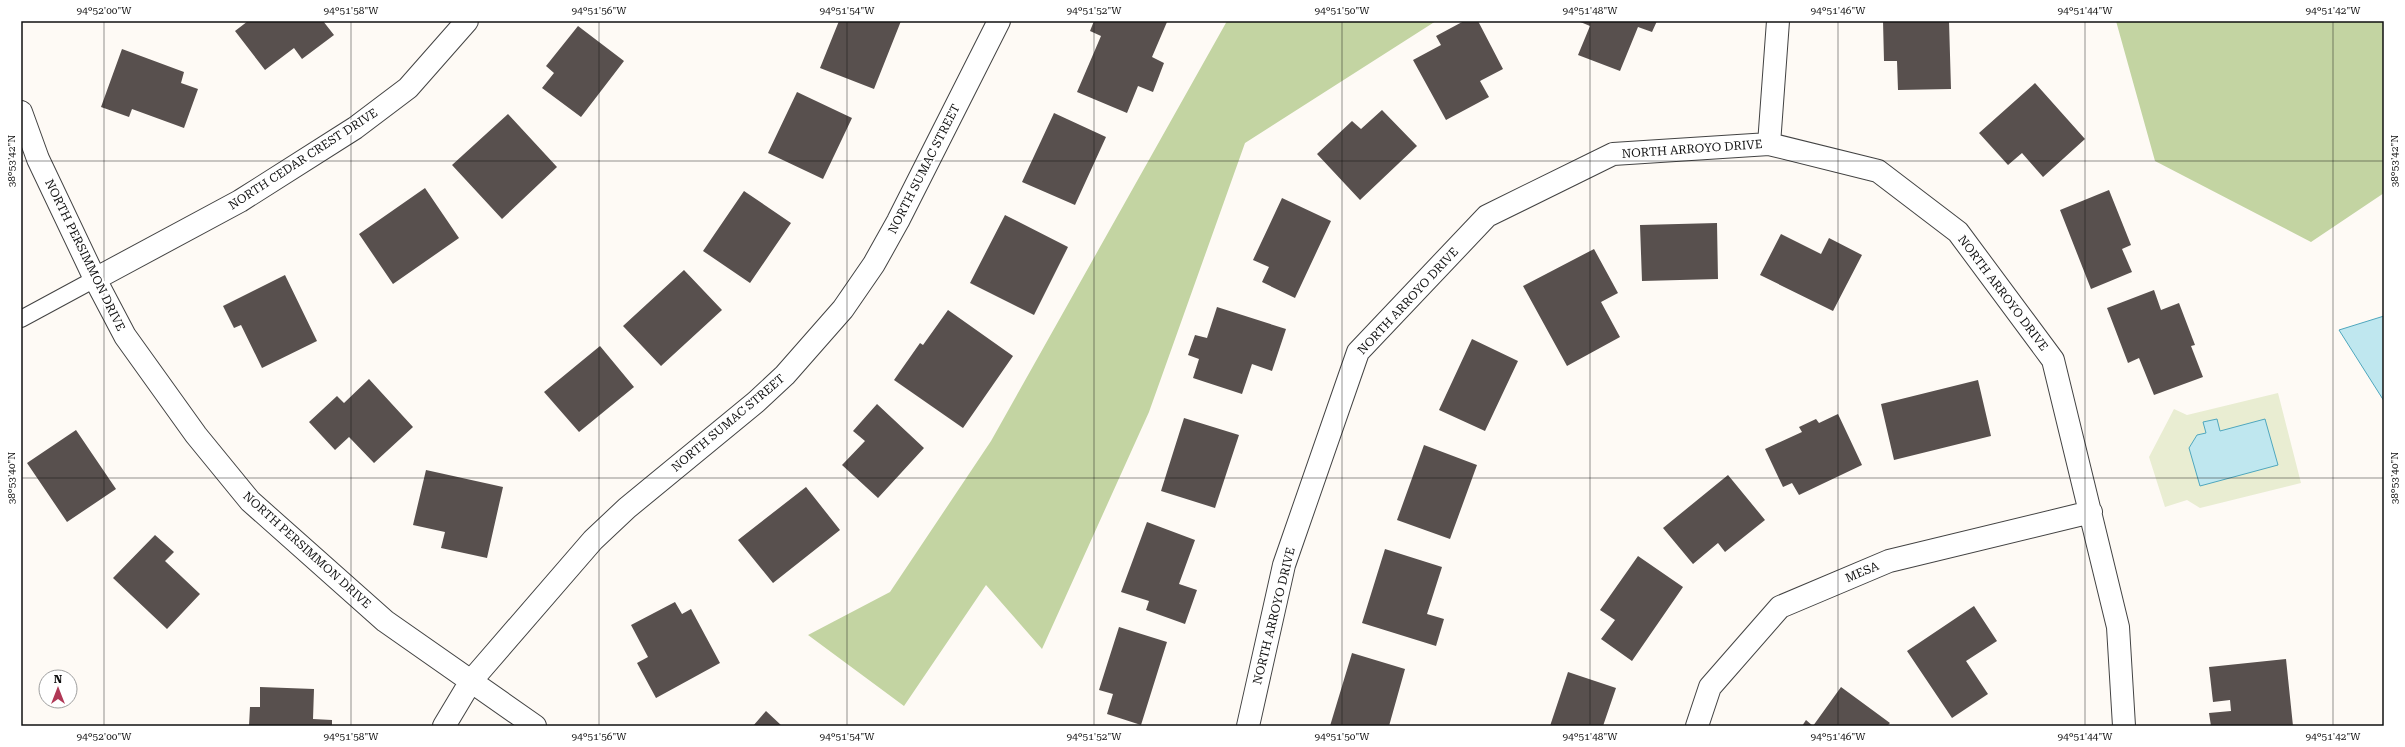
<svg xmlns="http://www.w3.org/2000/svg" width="2405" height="747" viewBox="0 0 2405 747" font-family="'Roboto Serif',serif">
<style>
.forest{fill:#c3d4a2}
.pitch{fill:#e9edd2}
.water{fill:#bfe7ef;stroke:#4fa7be}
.building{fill:#58504e}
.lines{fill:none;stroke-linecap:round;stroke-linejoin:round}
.service-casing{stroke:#434343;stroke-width:18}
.minor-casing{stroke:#434343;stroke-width:24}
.service{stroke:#fff;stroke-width:16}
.minor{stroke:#fff;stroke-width:22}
.ticks{fill:none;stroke:#101010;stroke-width:1;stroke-opacity:0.45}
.labels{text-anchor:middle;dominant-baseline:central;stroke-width:4;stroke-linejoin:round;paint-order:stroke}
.street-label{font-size:12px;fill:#101010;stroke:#fff}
.neatline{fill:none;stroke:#101010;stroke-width:1.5}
.ticks-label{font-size:10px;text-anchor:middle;fill:#101010}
</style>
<rect width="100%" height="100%" fill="#fefaf5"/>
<path class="forest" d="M1227 21H1436L1245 143 1149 412 1042 649 986 585 904 706 808 635 890 592 991 441Z
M2116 21H2384V193L2311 242 2155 161Z"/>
<path class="pitch" d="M2278 393 2301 483 2200 508 2187 500 2165 507 2149 457 2174 409 2187 415Z"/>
<path class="water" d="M2384 316V401L2339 330Z
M2217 419 2220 431 2265 419 2278 465 2200 486 2189 448 2197 435 2206 433 2203 422Z"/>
<path class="building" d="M248 21H323L334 35 302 59 294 48 265 70 235 31Z
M839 21H901L874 89 820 68Z
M1094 21 1167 22 1152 57 1164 63 1153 92 1138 86 1127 113 1077 92 1101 36 1090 31Z
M1464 21H1478L1503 69 1480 81 1489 97 1446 120 1413 60 1441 45 1436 36Z
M1578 21H1657L1652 32 1638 27 1620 71 1578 55 1590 26Z
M1883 21H1949L1951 89 1898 90 1897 61H1884Z
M578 26 624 61 581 117 542 88 554 73 546 66Z
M122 49 184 72 181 83 198 89 184 128 132 109 129 117 101 107Z
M2035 83 2085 139 2043 177 2022 153 2008 165 1979 133Z
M797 92 852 118 823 179 768 153Z
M1382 110 1417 146 1360 200 1317 154 1352 121 1361 129Z
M1054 113 1106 137 1075 205 1022 182Z
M508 114 557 167 502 219 452 165Z
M425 188 459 238 393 284 359 234Z
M2109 190 2131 245 2122 249 2132 272 2091 289 2060 210Z
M744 191 791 223 750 283 703 251Z
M1282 198 1331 221 1295 298 1262 282 1269 267 1253 260Z
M1005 215 1068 247 1034 315 970 283Z
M1717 223 1718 279 1642 281 1640 225Z
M1781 234 1821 254 1829 238 1862 255 1833 311 1760 275Z
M1594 249 1618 293 1601 302 1620 337 1567 366 1523 286Z
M684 270 722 310 661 366 623 326Z
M285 275 317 341 262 368 241 325 234 328 223 306Z
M2154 290 2161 310 2179 303 2195 345 2191 346 2203 377 2154 395 2139 358 2128 363 2107 308Z
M1217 307 1286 329 1272 371 1252 364 1242 394 1193 378 1199 359 1188 355 1195 335 1207 338Z
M948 310 1013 356 963 428 894 380 920 343 923 345Z
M1472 339 1518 361 1485 431 1439 410Z
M600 346 634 387 579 432 544 392Z
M369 379 413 427 374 463 349 437 335 450 309 422 337 396 344 403Z
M1978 380 1991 436 1894 460 1881 404Z
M877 404 924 448 878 498 842 465 865 441 853 431Z
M1838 414 1862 465 1799 495 1792 483 1783 487 1765 449 1802 432 1799 427 1816 419 1819 423Z
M1184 418 1239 435 1215 508 1161 491Z
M76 430 116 489 67 522 27 463Z
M1424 445 1477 465 1450 539 1397 520Z
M426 470 503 487 487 558 441 548 445 532 413 525Z
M1728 475 1765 520 1725 552 1718 543 1693 564 1663 528Z
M806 487 840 530 773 583 738 540Z
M1147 522 1195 540 1179 584 1197 590 1185 624 1146 610 1149 601 1121 592Z
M155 535 174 552 165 561 200 594 167 629 113 578Z
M1385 549 1442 567 1427 614 1444 619 1436 646 1362 623Z
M1638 556 1683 587 1632 661 1601 639 1615 620 1600 610Z
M675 602 682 614 691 609 720 663 656 698 637 663 648 657 631 625Z
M1974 606 1997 641 1966 661 1988 694 1952 718 1907 651Z
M1119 627 1167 642 1141 725 1107 714 1113 694 1099 690Z
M1352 653 1405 669 1389 726H1330Z
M2286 659 2293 726H2211L2209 713 2231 711 2230 700 2213 702 2209 667Z
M1568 672 1616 688 1603 726H1550Z
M260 687 314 689 313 719 332 720V726H249L250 707H260Z
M1841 687 1890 723 1887 726H1802L1806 720 1813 726Z
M766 711 782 726H753Z"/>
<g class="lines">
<g class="service-casing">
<path id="service" d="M21 319 95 279"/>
</g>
<g class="minor-casing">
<path id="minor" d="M21 112 38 159 95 279 125 336 196 435 250 501 385 621 535 726
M1769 144 1778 21
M95 279 240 201 355 128 408 88 467 21
M444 726 471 681 593 540 627 508 756 402 785 375 843 309 874 264 898 221 999 21
M1248 726 1284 565 1358 352 1487 216 1613 154 1769 144 1878 171 1958 232 2053 360 2118 627 2124 726
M1697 726 1710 687 1780 607 1889 561 2091 512"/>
</g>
<use href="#service" class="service"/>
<use href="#minor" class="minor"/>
</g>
<path class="ticks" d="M104 21V726M351 21V726M599 21V726M847 21V726M1094 21V726M1342 21V726M1590 21V726M1838 21V726M2085 21V726M2333 21V726M21 161H2384M21 478H2384"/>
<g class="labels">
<g class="street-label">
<text transform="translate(1692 149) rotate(-4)">NORTH ARROYO DRIVE</text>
<text transform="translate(303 159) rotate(-33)">NORTH CEDAR CREST DRIVE</text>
<text transform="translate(924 169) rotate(-63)">NORTH SUMAC STREET</text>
<text transform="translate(85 255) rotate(64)">NORTH PERSIMMON DRIVE</text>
<text transform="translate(2003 293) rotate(53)">NORTH ARROYO DRIVE</text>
<text transform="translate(1408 301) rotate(-47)">NORTH ARROYO DRIVE</text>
<text transform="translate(728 423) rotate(-40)">NORTH SUMAC STREET</text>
<text transform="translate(307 550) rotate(42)">NORTH PERSIMMON DRIVE</text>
<text transform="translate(1862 572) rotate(-23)">MESA</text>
<text transform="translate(1274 616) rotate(-76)">NORTH ARROYO DRIVE</text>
</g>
</g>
<rect width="2405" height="747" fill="none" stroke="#ffffff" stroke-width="44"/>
<g transform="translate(58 689)"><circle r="19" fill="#ffffff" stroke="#9f9f9f"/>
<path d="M0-3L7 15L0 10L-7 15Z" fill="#b03856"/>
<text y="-6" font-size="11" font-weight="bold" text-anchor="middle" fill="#101010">N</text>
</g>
<rect x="22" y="22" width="2361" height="703" class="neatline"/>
<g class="ticks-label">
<text x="104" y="14">94°52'00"W</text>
<text x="351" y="14">94°51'58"W</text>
<text x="599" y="14">94°51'56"W</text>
<text x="847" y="14">94°51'54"W</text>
<text x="1094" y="14">94°51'52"W</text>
<text x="1342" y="14">94°51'50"W</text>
<text x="1590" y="14">94°51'48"W</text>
<text x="1838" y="14">94°51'46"W</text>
<text x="2085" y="14">94°51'44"W</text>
<text x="2333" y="14">94°51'42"W</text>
<text transform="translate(11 161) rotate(-90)" y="4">38°53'42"N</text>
<text transform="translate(2394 161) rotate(-90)" y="4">38°53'42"N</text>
<text transform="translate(11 478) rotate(-90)" y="4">38°53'40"N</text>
<text transform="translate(2394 478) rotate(-90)" y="4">38°53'40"N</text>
<text x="104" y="740">94°52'00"W</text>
<text x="351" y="740">94°51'58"W</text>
<text x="599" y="740">94°51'56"W</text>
<text x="847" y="740">94°51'54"W</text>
<text x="1094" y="740">94°51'52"W</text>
<text x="1342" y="740">94°51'50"W</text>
<text x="1590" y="740">94°51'48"W</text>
<text x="1838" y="740">94°51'46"W</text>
<text x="2085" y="740">94°51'44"W</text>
<text x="2333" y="740">94°51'42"W</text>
</g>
</svg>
